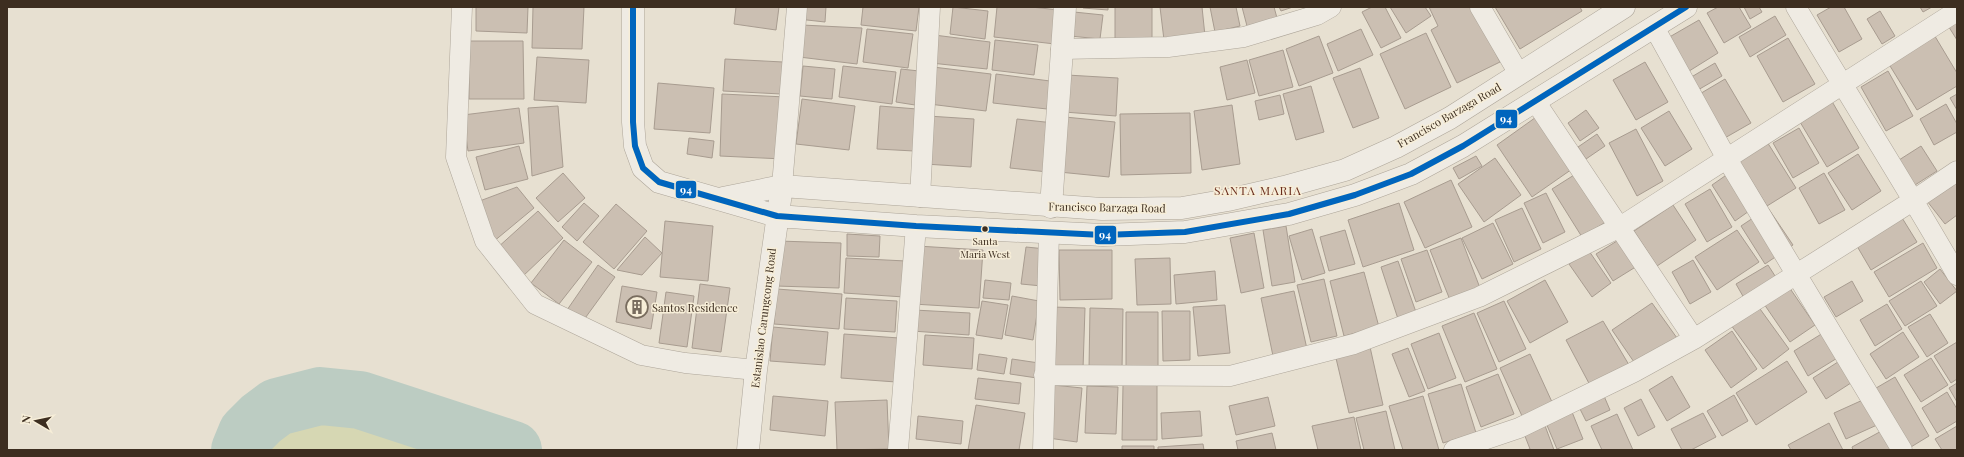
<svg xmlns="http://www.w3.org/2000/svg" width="1964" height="457" viewBox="0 0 1964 457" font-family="'Playfair Display',serif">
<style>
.green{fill:#d6d7b3}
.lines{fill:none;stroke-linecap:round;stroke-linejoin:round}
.river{stroke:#bcccc2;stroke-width:58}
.building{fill:#cbbfb2;stroke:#a89c90}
.pedestrian-casing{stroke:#ada599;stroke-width:21}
.minor-casing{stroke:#ada599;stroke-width:23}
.tertiary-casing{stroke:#ada599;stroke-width:23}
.pedestrian{stroke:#efebe3;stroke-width:20}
.minor{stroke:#efebe3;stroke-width:22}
.tertiary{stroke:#efebe3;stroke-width:22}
.bus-1-casing{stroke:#f7eed8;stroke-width:9}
.bus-1{stroke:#0065bd;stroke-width:6}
.bus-dot{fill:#3d2e20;stroke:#f7eed8;stroke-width:1.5}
.labels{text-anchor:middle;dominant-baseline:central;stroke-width:3;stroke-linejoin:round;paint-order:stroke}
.bus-label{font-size:10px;fill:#3d2e20;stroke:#f7eed8}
.street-label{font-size:11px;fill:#3d2e20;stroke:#f7eed8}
.poi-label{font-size:11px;fill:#3d2e20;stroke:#f7eed8;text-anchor:start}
.neighbourhood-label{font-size:12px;letter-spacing:1px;fill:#6b2e1e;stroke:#f7eed8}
.line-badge{stroke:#f7eed8;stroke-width:1.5}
.badge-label{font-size:11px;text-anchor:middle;font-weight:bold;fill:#fff}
</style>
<rect width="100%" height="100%" fill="#e7e0d1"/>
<path class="green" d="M319 417 356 424 439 450H263L285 428Z"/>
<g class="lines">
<path class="river" d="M240 450 247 433 261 419 277 407 320 396 360 400 513 450"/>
</g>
<path class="building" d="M476 7H528L527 33 476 31Z
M533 7H584L582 49 532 48Z
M736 7H779L776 30 734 24Z
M799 7H826L825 22 798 19Z
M863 7H919L916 31 861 25Z
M953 7 988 11 985 39 950 34Z
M997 7H1031L1059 10 1055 44 994 37Z
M1083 7H1108V10L1083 8Z
M1115 7H1152V40H1115Z
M1160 7H1202L1205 36 1164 40Z
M1210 7H1236L1240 26 1215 32Z
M1242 7H1274L1277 18 1247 26Z
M1279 7H1293L1281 11Z
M1372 7H1385L1401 38 1381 48 1362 12Z
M1390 7H1425L1431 16 1406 33Z
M1429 7H1473L1500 62 1457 83 1431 30 1438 26Z
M1495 7H1580L1582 11 1520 49Z
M1718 7H1739L1751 27 1724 43 1707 13Z
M1744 7H1759L1762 12 1750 19Z
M1831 7H1844L1862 39 1839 52 1817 15Z
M1920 7H1932L1923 12Z
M1880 11 1895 36 1882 44 1867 19Z
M1074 12 1103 15 1100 39 1070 36Z
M1775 16 1786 35 1750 57 1739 37Z
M1957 17V40L1947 24Z
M1699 20 1718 53 1686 73 1666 39Z
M802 25 862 28 857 64 799 57Z
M867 29 913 34 908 68 863 62Z
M1361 29 1373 55 1338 71 1327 44Z
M1426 33 1451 87 1405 109 1380 54Z
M1933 33 1957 73V86L1917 110 1887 61Z
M934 35 990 42 987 69 931 63Z
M1319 36 1333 73 1299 86 1286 49Z
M1788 38 1815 84 1783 102 1757 56Z
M995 40 1038 45 1034 75 992 70Z
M469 41H523L524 99H469Z
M1283 50 1293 87 1259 96 1249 60Z
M537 57 589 60 586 103 534 100Z
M725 59 783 62 781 94 723 91Z
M1247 60 1255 93 1227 100 1220 67Z
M1645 62 1668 102 1636 120 1613 80Z
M1715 63 1722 76 1691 94 1683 82Z
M803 66 835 69 832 99 800 96Z
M843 66 896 72 892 104 839 97Z
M933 67 991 74 986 111 929 104Z
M1360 68 1379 118 1353 128 1333 78Z
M901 69 919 71 915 105 896 102Z
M1888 71 1913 116 1886 131 1861 87Z
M996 74 1050 81 1047 109 993 103Z
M1067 75 1118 78 1116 116 1064 112Z
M1725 79 1751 123 1723 139 1698 95Z
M658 83 714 88 710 133 654 129Z
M1311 86 1324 132 1296 140 1283 94Z
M722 94 786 97 783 159 720 156Z
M1957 94V110L1950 98Z
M1280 95 1284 114 1259 120 1255 101Z
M1830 98 1859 148 1827 167 1797 117Z
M802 99 855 106 849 150 796 144Z
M1946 104 1957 124V132L1934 145 1920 119Z
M1232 105 1240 164 1202 170 1194 111Z
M558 106 563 167 532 176 528 108Z
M880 106 917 109 914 151 877 149Z
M519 108 524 143 468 151 463 115Z
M1586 110 1599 128 1580 141 1568 123Z
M1669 111 1692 149 1665 166 1641 128Z
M1190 113 1191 173 1121 175 1120 114Z
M1539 115 1575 167 1532 197 1497 145Z
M928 116 974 119 971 167 925 164Z
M1065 117 1115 122 1109 177 1059 172Z
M1017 119 1054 123 1048 172 1010 168Z
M1799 128 1819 163 1793 178 1773 143Z
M1636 129 1663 181 1637 196 1609 143Z
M1597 134 1605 146 1586 159 1578 147Z
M1764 137 1796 188 1767 206 1736 156Z
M689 138 714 141 712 158 687 154Z
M519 146 528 179 485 190 476 157Z
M1921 146 1937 171 1915 185 1899 160Z
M1858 154 1881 191 1852 210 1828 173Z
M1476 156 1482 166 1459 179 1453 168Z
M1495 158 1521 195 1484 222 1458 184Z
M1735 169 1759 204 1735 221 1712 185Z
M1582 170 1612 218 1582 237 1552 189Z
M563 173 585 198 558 222 536 198Z
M1824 173 1845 210 1819 224 1799 188Z
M1957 178V215L1945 224 1927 201Z
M1451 180 1472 227 1425 248 1404 202Z
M517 187 534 208 493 242 477 202Z
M1710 189 1732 227 1707 242 1685 204Z
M1546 193 1565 232 1543 243 1524 203Z
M584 203 599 216 577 241 562 227Z
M1399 203 1414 250 1363 267 1348 220Z
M616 204 647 231 614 269 583 242Z
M1673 205 1696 240 1657 266 1634 231Z
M1522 208 1541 249 1514 262 1495 220Z
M1768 208 1793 245 1765 264 1741 226Z
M538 211 563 238 522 277 496 249Z
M1899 213 1917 242 1871 270 1854 241Z
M665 221 713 226 708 281 660 277Z
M1493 223 1513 264 1482 279 1462 238Z
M1286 226 1295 282 1272 286 1263 230Z
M1312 229 1325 273 1302 280 1289 236Z
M1345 230 1355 264 1329 271 1320 237Z
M1737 230 1759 262 1717 290 1695 257Z
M1254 233 1264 288 1241 293 1230 238Z
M847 234 880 236 879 257 847 256Z
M1625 236 1642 263 1613 281 1596 254Z
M645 237 662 253 642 275 617 270Z
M1461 238 1480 288 1450 300 1430 250Z
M564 240 592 262 559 304 531 283Z
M778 241 841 243 839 288 776 286Z
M1923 243 1937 268 1889 297 1874 272Z
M917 246 983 250 979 308 913 304Z
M1026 247 1046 249 1042 286 1021 284Z
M1059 250H1112V299L1060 300Z
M1427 250 1442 292 1416 302 1401 259Z
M1589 251 1611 283 1592 297 1569 264Z
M846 258 906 261 904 297 844 293Z
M1170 258 1171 304 1137 305 1135 259Z
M1693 260 1711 292 1690 304 1672 272Z
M1398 261 1417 315 1399 322 1381 267Z
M598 265 615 277 583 321 567 310Z
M1768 265 1777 279 1744 298 1736 284Z
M1940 269 1957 291 1940 304 1924 282Z
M1215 271 1217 300 1176 304 1174 275Z
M1364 272 1379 327 1344 336 1330 281Z
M1324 279 1337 336 1311 342 1297 285Z
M985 280 1011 283 1009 300 983 298Z
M1545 280 1568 322 1530 343 1507 301Z
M1852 281 1863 301 1836 317 1824 297Z
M1921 281 1937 306 1905 326 1889 301Z
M700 284 730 288 721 352 692 348Z
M622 286 657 292 651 329 616 322Z
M1789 287 1815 325 1790 342 1764 304Z
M777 289 842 294 839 329 774 324Z
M1294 291 1307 349 1273 356 1261 298Z
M666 292 694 296 687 347 659 343Z
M1012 296 1039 301 1033 340 1005 335Z
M846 298 897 301 895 332 844 329Z
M982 301 1008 305 1002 339 976 335Z
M1504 301 1526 349 1499 362 1477 313Z
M1755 302 1789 349 1763 369 1728 321Z
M1652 303 1677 338 1634 362 1612 330Z
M1887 304 1902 329 1875 346 1860 320Z
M1225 305 1230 353 1198 356 1193 307Z
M1052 307 1085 308 1083 369 1051 368Z
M1090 308 1123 309 1122 370 1089 369Z
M914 310 970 313 969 335 912 331Z
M1162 311H1190V360L1163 361Z
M1126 312H1158V366H1126Z
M1474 313 1497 369 1465 382 1442 326Z
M1930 314 1948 343 1927 357 1908 327Z
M1603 321 1632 370 1592 389 1566 340Z
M773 327 828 332 825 365 770 361Z
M1732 331 1757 369 1731 388 1705 350Z
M1903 332 1919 357 1886 379 1870 354Z
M1439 333 1456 378 1428 389 1411 344Z
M1823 333 1839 357 1808 376 1794 351Z
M844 334 899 338 896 382 841 378Z
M925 335 974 338 972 369 923 365Z
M1957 342V379L1951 383 1934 356Z
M1370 347 1383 405 1349 413 1335 354Z
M1408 348 1425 391 1409 397 1392 354Z
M979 354 1007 358 1004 374 977 370Z
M1530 354 1552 402 1522 416 1500 368Z
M1931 358 1948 385 1921 402 1904 375Z
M1012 359 1039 363 1037 378 1010 374Z
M1841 360 1854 381 1826 399 1813 378Z
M1787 361 1807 392 1756 425 1736 393Z
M1498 374 1514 414 1481 427 1466 387Z
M1672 376 1690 407 1667 421 1649 390Z
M1895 377 1929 436 1906 450 1871 391Z
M978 378 1021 383 1019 404 975 399Z
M1957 383V402L1949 388Z
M1461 384 1476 433 1443 443 1428 394Z
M1053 385 1082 388 1077 442 1048 438Z
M1123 385H1157V440H1122Z
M1087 386 1118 387 1116 434 1085 433Z
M1947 392 1957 409V421L1937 433 1922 408Z
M1734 395 1748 421 1722 436 1707 411Z
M773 396 828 401 825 436 770 430Z
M1423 396 1439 450H1403L1389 406Z
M1604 396 1610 410 1586 421 1579 407Z
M1268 397 1275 426 1236 435 1229 406Z
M1641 399 1655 427 1638 436 1624 408Z
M1865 399 1877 425 1846 439 1834 413Z
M887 400 889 449 837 450 835 402Z
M976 405 1025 413 1019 450H968Z
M1200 411 1202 436 1162 439 1161 413Z
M1386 411 1395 450H1364L1356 418Z
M1572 412 1583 439 1557 449 1546 423Z
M1703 413 1716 437 1691 450H1682L1671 429Z
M1617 414 1633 450H1602L1591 426Z
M918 416 963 421 961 444 916 439Z
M1354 417 1361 450H1318L1312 426Z
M1544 423 1554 450H1526L1530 449 1523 431Z
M1829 423 1843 450H1791L1788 445Z
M1957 426V450H1942L1935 439Z
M1887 428 1898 450H1853L1852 447Z
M1272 433 1276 450H1238L1236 441Z
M1203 444 1204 450H1158V447Z
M1122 446H1154V450H1122Z"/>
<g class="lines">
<g class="pedestrian-casing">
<path id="pedestrian" d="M462 7 456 157 485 241 535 304 641 355 685 363 756 370
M1480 7 1519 74
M1796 7C1849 97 1905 184 1957 275
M1654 27 1727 159 1902 450
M1061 49 1168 47 1244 37 1317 15 1331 7
M1535 101 1694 339
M782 186 797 7
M920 197 930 7
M1044 375 1230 376 1354 344 1479 297 1620 227 1957 11
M898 450 916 226
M1043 450 1049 233
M1454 450 1519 428 1634 372 1694 339 1914 200 1957 171"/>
</g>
<g class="minor-casing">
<path id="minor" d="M633 7V122L635 146 643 168 659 182 777 216
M723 198 782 186
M1051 207 1065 7"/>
</g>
<g class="tertiary-casing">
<path id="tertiary" d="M777 216 916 226 1103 235 1185 232 1289 214 1355 195 1411 174 1463 146 1686 7
M748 450 756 370 782 186 1102 209 1182 208 1228 200 1284 187 1345 170 1396 147 1450 118 1624 7"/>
</g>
<use href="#pedestrian" class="pedestrian"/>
<use href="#minor" class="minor"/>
<use href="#tertiary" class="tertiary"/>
<g class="bus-1-casing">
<path id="bus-1" d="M633 7V122L635 146 643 168 659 182 777 216 916 226 1103 235 1185 232 1289 214 1355 195 1411 174 1463 146 1686 7"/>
</g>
<use href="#bus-1" class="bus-1"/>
</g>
<defs>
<g id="building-ring" transform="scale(1.15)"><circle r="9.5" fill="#f7eed8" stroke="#786c5e" stroke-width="1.5"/><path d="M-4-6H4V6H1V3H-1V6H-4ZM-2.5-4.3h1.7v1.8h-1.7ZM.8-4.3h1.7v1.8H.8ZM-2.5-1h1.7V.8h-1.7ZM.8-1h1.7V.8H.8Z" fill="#786c5e"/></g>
</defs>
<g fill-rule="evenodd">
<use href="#building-ring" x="637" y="307"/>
</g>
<circle class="bus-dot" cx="985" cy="229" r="3.5"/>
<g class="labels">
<g class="bus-label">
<text x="985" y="241">Santa<tspan x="985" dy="13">Maria West</tspan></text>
</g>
<g class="street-label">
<text transform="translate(1449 115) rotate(-30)">Francisco Barzaga Road</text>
<text transform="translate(1107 207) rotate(1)">Francisco Barzaga Road</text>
<text transform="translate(763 318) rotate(-83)">Estanislao Carungcong Road</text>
</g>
<g class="poi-label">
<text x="652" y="307">Santos Residence</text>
</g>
<g class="neighbourhood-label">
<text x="1258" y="190">SANTA MARIA</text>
</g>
</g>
<g class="line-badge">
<rect x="1495" y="109" width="23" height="20" rx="4" fill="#0065bd"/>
<rect x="675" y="180" width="22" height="19" rx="4" fill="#0065bd"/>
<rect x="1094" y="225" width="23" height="20" rx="4" fill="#0065bd"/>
</g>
<g class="badge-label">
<text x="1506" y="123">94</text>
<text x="686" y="194">94</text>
<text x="1105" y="239">94</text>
</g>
<rect width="1964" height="457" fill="none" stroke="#3d2e20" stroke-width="16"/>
<g transform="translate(36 421) rotate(279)" stroke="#f7eed8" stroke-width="3" paint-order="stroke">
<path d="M0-3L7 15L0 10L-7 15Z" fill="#3d2e20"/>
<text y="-6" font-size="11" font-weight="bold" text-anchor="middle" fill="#3d2e20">N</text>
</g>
</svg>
